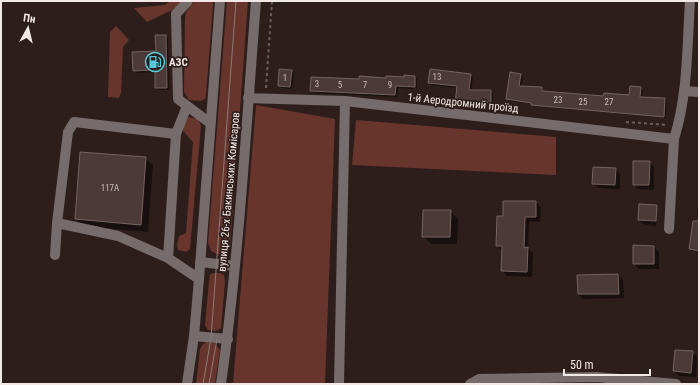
<svg xmlns="http://www.w3.org/2000/svg" width="700" height="385" viewBox="0 0 700 385" font-family="'Roboto Condensed',sans-serif">
<style>
.green{fill:#68352c}
.shadow{fill:#0007}
.building{fill:#4b3a37;stroke:#75635f}
.lines{fill:none;stroke-linecap:round;stroke-linejoin:round}
.path{stroke:#695c59;stroke-width:2;stroke-dasharray:3 3;stroke-linecap:butt}
.minor{stroke:#756c6b;stroke-width:10}
.tram{stroke:#897c79;stroke-width:1}
.labels{text-anchor:middle;dominant-baseline:central;stroke-width:3.5;stroke-linejoin:round;paint-order:stroke}
.number-label{font-size:9px;fill:#c8bcba}
.poi-label{font-size:11px;font-weight:bold;fill:#f2e8e5;stroke:#2d1e1b;text-anchor:start}
.street-label{font-size:11px;fill:#f2e8e5;stroke:#2d1e1b}
</style>
<rect width="100%" height="100%" fill="#2d1e1b"/>
<path class="green" d="M170 1H182L172 10 147 22 134 8 165 5Z
M195 1H213V4L206 95 205 99 201 101 189 100 184 92 185 18 186 12Z
M227 1H248L230 247 224 253 219 255 211 251 208 243Z
M116 26 129 40 123 47 121 93 119 98 108 97 110 32Z
M256 105 335 119 325 384H233Z
M189 117 198 119 201 126 190 249 186 252 178 250 177 244 179 236 186 233 193 142 183 131 185 120Z
M356 120 556 137V175L352 165Z
M213 273H220L224 275 225 282 221 328C217 332 214 331 208 330L205 325 209 281 210 275Z
M207 342 215 343 220 350 215 384H196L200 349 203 344Z"/>
<path class="shadow" d="M156 36H166L168 38 169 90H159L156 88V72L136 73 134 71 133 53 157 52Z
M291 71 294 73 292 89 281 88 279 86Z
M470 75 473 77 471 91H491L493 93V104H470L469 107 458 106 456 104 458 88 431 85 429 83Z
M520 75 523 77 521 87 542 88 544 91V93L604 97 630 96 640 88 643 90 642 98 665 99 667 101 666 118 534 106 532 104 509 101 507 99Z
M415 77 414 89 398 88 397 97 314 93 311 91 360 80Z
M416 78 417 79V89H416Z
M145 158 153 165 148 232 83 226 76 219Z
M649 162 654 167V190L638 189 634 184Z
M615 169 620 174V189L598 188 593 183Z
M699 190V217L697 215Z
M536 202 541 207 540 222 529 221 528 249 533 253 532 277 507 276 502 271V251L497 246 504 217Z
M652 206 657 211 656 226 644 225 639 220Z
M450 211 458 219 457 244H431L423 236Z
M699 234V252L693 251 690 249Z
M654 247 659 252V269H639L634 264Z
M618 275 623 280 624 298 583 299 578 294V276Z
M692 352 697 357 696 377 679 376 674 371Z"/>
<path class="building" d="M155 35H166L167 88H155V70L133 71 132 52 156 51Z
M279 69 292 70 290 87 278 86Z
M430 69 471 74 469 90H491V103L468 102 467 105 455 104 457 86 428 83Z
M510 72 521 74 519 86 542 87V91L603 96 604 93 629 95 630 86 641 87 640 97 665 98 664 117 531 105V103L506 99Z
M404 75 415 76V87L396 86 395 95 310 91 311 77 359 79V76L386 78V76L404 77Z
M80 152 146 157 141 225 75 219Z
M633 161H650L649 185H633Z
M593 167 616 168 615 185 592 184Z
M503 201H536V217H525L524 248 528 247 527 272 501 271 502 246H496L497 216H503Z
M639 204 657 205 656 221 638 220Z
M423 210H451L450 237H422Z
M693 221H699V251L689 249Z
M633 245 654 246V264H633Z
M618 274 619 294H578L577 275Z
M675 350 693 351 691 373 673 371Z"/>
<g class="lines">
<path class="path" d="M266 88 272 1
M626 122 668 125"/>
<path class="minor" d="M188 1 176 14 178 99 210 123
M684 91 699 92
M248 98 345 101 674 139
M176 134 168 258 199 279
M57 223 118 236 168 258
M669 229 674 139C688 95 687 47 690 1
M55 255 57 223 68 132 74 122 176 134 187 106
M200 262 235 266
M194 336 228 339
M187 384 194 336 199 279 220 1
M221 384C239 257 246 129 256 1
M339 384 345 101
M470 384 479 379 596 377 676 384"/>
<path class="tram" d="M203 384 211 338 236 1
M209 384 217 339"/>
</g>
<defs>
<g id="fuel-ring" transform="scale(1)"><circle r="9.5" fill="#2d1e1b" stroke="#55cadf" stroke-width="1.5"/><path d="M-5.5-6h7V0h2V4h1.3V-2.5L3-4.5l.8-.8L6-3V5H2.5V1h-1V6h-7ZM-4.2-4.7v3.2H.2V-4.7Z" fill="#55cadf"/></g>
</defs>
<g fill-rule="evenodd">
<use href="#fuel-ring" x="155" y="62"/>
</g>
<g class="labels">
<g class="number-label">
<text x="437" y="77">13</text>
<text x="285" y="78">1</text>
<text x="317" y="84">3</text>
<text x="340" y="85">5</text>
<text x="365" y="85">7</text>
<text x="390" y="85">9</text>
<text x="558" y="100">23</text>
<text x="583" y="102">25</text>
<text x="609" y="102">27</text>
<text x="110" y="188">117А</text>
</g>
<g class="poi-label">
<text x="169" y="62">АЗС</text>
</g>
<g class="street-label">
<text transform="translate(463 103) rotate(6)">1-й Аеродромний проїзд</text>
<text transform="translate(229 192) rotate(-85)">вулиця 26-х Бакинських Комісаров</text>
</g>
</g>
<rect width="700" height="385" fill="none" stroke="#f2e8e5" stroke-width="4"/>
<g transform="translate(28 28) rotate(8)" stroke="#2d1e1b" stroke-width="3" paint-order="stroke">
<path d="M0-3L7 15L0 10L-7 15Z" fill="#f2e8e5"/>
<text y="-6" font-size="11" font-weight="bold" text-anchor="middle" fill="#f2e8e5">Пн</text>
</g>
<path d="M564 369v6h86v-6" fill="none" stroke="#f2e8e5" stroke-width="2"/>
<text x="570" y="369" font-size="12" fill="#f2e8e5" stroke="#2d1e1b" stroke-width="3" paint-order="stroke">50 m</text>
</svg>
